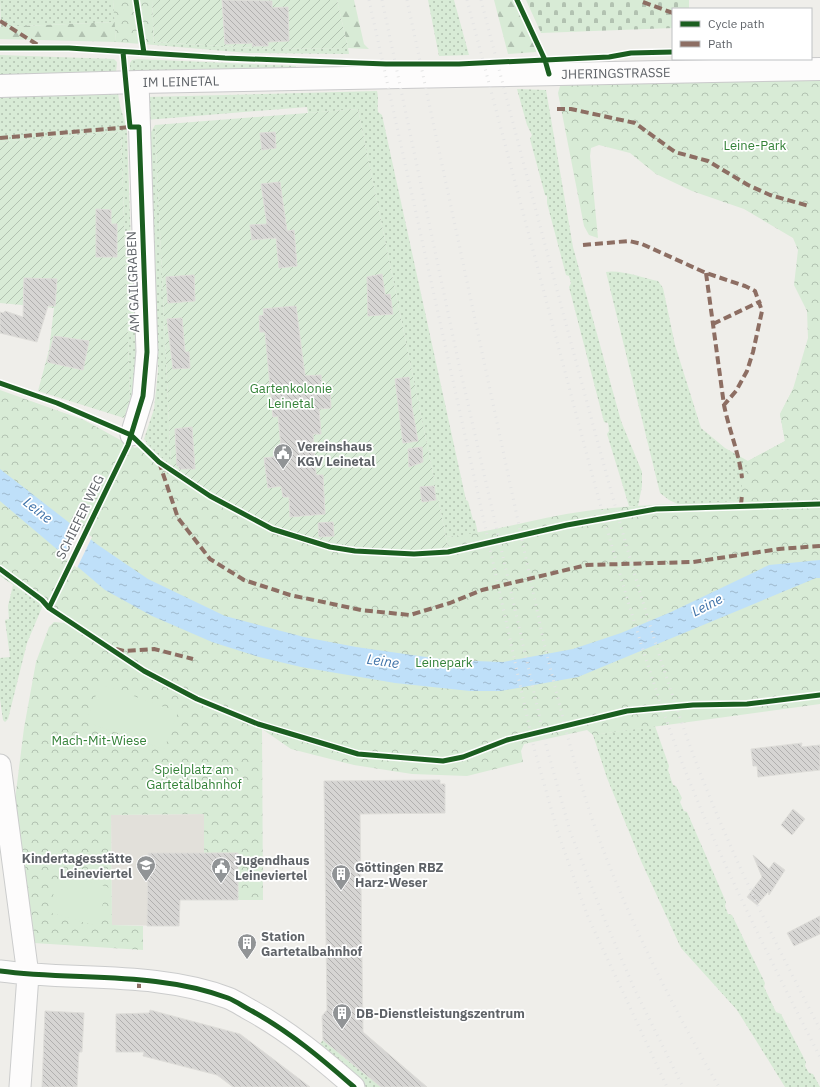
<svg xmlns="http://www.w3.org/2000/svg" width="820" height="1087" viewBox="0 0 820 1087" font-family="'IBM Plex Sans',sans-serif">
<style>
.education{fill:#e2e0da}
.grass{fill:url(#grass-dots)}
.forest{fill:url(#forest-firs)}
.cemetery{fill:url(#cemetery-stones)}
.park{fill:url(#park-crowns)}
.garden{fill:url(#garden-furrows)}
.pitch{fill:#d8ebd6}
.water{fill:url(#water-ripples)}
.pier{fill:#efeeea}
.building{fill:url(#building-back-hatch);stroke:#deddd9}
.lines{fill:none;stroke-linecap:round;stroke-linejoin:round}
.street-casing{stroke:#cbcccc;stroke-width:23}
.secondary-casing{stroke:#cacacb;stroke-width:24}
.street{stroke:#fdfcfc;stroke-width:21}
.secondary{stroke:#fdfcfc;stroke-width:22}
.rail{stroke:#e4e4e4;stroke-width:3;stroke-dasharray:1 5;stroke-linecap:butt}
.quiet{stroke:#8d6e63;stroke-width:4;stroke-dasharray:8 4;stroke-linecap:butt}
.cycleway-casing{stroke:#fff;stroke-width:8}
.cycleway{stroke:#1b5e20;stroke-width:5}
.labels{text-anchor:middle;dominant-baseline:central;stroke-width:3.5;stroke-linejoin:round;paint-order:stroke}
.street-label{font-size:13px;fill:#5f6368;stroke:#fff}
.park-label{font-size:13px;fill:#348238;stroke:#fff}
.poi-label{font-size:13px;font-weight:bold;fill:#5f6368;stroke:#fff;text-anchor:start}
.water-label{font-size:14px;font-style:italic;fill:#4174aa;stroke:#fff}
</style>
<defs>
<pattern id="grass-dots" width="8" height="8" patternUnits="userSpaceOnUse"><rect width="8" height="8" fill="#d8ebd6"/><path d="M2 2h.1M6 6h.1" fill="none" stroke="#b2c2b1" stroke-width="1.8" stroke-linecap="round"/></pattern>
<pattern id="forest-firs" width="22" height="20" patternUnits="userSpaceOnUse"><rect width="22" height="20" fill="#d8ebd6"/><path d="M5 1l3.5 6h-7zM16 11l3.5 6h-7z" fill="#b2c2b1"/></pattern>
<pattern id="cemetery-stones" width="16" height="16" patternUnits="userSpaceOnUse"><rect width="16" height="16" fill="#d8ebd6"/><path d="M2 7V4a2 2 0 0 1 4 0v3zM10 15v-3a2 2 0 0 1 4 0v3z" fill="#b2c2b1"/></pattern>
<pattern id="park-crowns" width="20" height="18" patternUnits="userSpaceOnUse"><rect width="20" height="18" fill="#d8ebd6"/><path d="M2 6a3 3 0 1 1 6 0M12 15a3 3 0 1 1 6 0" fill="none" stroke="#b2c2b1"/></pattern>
<pattern id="garden-furrows" width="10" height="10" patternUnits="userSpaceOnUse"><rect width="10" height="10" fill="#d8ebd6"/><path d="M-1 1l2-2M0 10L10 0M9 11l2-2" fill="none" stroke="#b2c2b1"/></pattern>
<pattern id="water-ripples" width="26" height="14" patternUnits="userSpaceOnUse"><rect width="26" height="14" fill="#bfe0f9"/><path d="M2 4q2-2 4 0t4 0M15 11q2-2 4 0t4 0" fill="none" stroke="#9eb9cd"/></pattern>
<pattern id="building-back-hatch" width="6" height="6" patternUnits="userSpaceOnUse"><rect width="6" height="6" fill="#d6d5d3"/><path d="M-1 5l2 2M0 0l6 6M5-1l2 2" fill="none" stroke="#b1b0af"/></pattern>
</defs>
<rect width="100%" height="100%" fill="#efeeea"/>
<path class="education" d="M204 814V853H180L179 926 112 925 111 815Z"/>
<path class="grass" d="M0 0H113L115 22 1 27Z
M428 0H454L469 55 439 56Z
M154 42 274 49 348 48 349 54 248 53 154 45Z
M0 55 114 59 117 62 116 73 0 76Z
M138 59 296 66V69L130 72V63L132 60Z
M517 89 546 90 573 247 621 421 642 472V486L638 506H629L607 434 609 431 608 423 604 422 569 287 571 283 569 276 566 275 547 203V196L545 195 530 139 532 135 527 125Z
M377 91C379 99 377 106 378 112L382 115 466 500 468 501 473 520H475L478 534H476L446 537 358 109 308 113 307 107 146 120V97Z
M118 92C119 106 124 117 127 131L132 272 139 382 127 418H124L130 398 121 132 0 142V97Z
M155 125 171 466 154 451 144 439 154 409 158 371 150 134Z
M802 219 820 221V452L810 459 738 501 680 505 669 500 660 493 606 272C619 269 644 278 658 281L663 288 675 345 701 428 725 448 748 461 785 441 780 414 807 362 814 313 802 282Z
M13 585 43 605 27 643 8 719 5 722 3 720 0 699V658L10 657 5 620 9 619 8 606Z
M655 726 669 766 668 770 673 785 676 786 682 798 680 802 684 811 687 812 726 902 725 906 728 914 732 915 765 983 764 987 776 1012 781 1014 806 1062 805 1066 809 1073 813 1074 820 1087H785L737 1010 681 948 641 861 607 778 593 735Z
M323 1040 381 1087H366L318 1046Z"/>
<path class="forest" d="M337 0H354L364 44 369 49 348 48Z
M494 0H515L536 46V52L508 54Z
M115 22 116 42 0 39V27Z"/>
<path class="cemetery" d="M526 0H689V9H673V28L541 33Z"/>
<path class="park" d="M113 0H152L154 45 116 42Z
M820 80V704L593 735 587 730 524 744 521 751 523 762 467 776 412 774 354 765 291 749 262 729 263 900H238V853H204V814L111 815 112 925 143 926V950L34 943 15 800 24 728 36 662 49 627 54 622 64 623 43 605 0 576V390L84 420 135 448 147 443C162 461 182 473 202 486 263 525 308 543 381 548 403 549 426 550 448 547L446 537C494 532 539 517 586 511 637 504 687 504 738 501L748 461 785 441 780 414 793 389 808 338 807 311 794 285 798 250 793 238 744 209 692 191 656 174 630 153 599 145 591 148 590 156 598 238 589 235 584 226 558 93 560 86 564 83Z"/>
<path class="garden" d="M152 0H337L348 48 274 49 154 42Z
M358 109 446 537 448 547C378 556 303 543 241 510 217 497 194 481 171 466L155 125Z
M121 132 130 398 124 418 38 391 49 350 54 308 0 303V142Z"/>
<path class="pitch" d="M100 684 178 712 164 749 86 722Z
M60 873 108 887 96 926 48 912Z"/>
<path class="water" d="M0 469 98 545 148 579 225 616 304 637 356 647 447 660 503 662 573 649 621 633 671 612 769 565 820 560V578H816L578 677 501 691H470L395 683 301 667 259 657 212 642 152 616 105 590 0 501Z"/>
<path class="pier" d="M78 527 92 537 77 568 64 557Z"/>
<path class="building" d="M222 0 272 1V8L288 7 289 41 268 42V46H252L253 43 225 44Z
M275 132 276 148 262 150 260 133Z
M280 182 287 231 294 230 297 266 279 268 276 238 252 240 250 225 267 224 261 184Z
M96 209 111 210V224H117V257H96Z
M382 274 385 295 390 294 393 314 368 316 367 277Z
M194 275 195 301 168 303 166 277Z
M24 278 57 279 55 306H48L37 342 0 333V312L3 313 5 311 23 317Z
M296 306 305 376 321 375 322 392 330 391 331 408 319 409 321 434H313L316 475H323L325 514 290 517 289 497H283L281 486 268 488 264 458 282 456 278 416 273 417 265 332H260L259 316 264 315 263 309Z
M182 318 185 352H189L190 368 173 369 167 319Z
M54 336 89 341 83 370 47 362Z
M409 377 412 408 418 441 403 443 395 379Z
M192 427 195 469H179V466H177L175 429Z
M422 447 423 462 409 467 408 449Z
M434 486 436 500 422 502 420 487Z
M333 522 334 536 319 537 318 523Z
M802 743 801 747 820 745V770L758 777 757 766H753L751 749Z
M440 780V784H445V813L360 814 363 1032 427 1087H381L323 1040 322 1016 327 1010 324 781Z
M793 809 805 819 792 835 781 825Z
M148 853H238V900H180L179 926H147Z
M753 855 769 869 774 862 785 870 769 895 768 892 757 905 747 897 762 877Z
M820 916V934L794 946 787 933Z
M150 1010 240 1034 310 1087H233L217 1075 143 1056 144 1052H116V1014L149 1013Z
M45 1011 84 1013 82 1052H79L77 1087H42Z"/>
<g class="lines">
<g class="street-casing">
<path id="street" d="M131 435 143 396 147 352 138 82
M0 765 28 975 20 1087
M0 971C75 981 156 971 228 998 236 1001 244 1007 252 1011 290 1032 322 1059 354 1087"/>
</g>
<g class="secondary-casing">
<g id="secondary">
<path id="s1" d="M0 86 138 82 820 69"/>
</g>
</g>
<use href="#street" class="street"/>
<use href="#secondary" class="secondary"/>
<path class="rail" d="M369 0 534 748 558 833 588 917 667 1087
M382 0 458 360 546 745 570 831 604 918 634 988 683 1087
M407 0 544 643C560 706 575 771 597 833 629 921 672 1006 719 1087
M467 0C499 121 531 243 563 364 597 494 631 625 678 752 718 857 769 957 820 1057
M481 0C514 127 547 253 581 380 614 503 647 626 690 746 726 844 772 937 820 1029"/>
<path class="quiet" d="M643 2 673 13
M0 21 41 47
M557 109H571L635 123 675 152 708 161 748 185 770 195 809 206
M0 138 130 127
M583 245 629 241 642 244 706 273 745 286 755 291 762 311 753 352 747 371 736 391 724 405
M706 273 724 405C729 430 739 453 742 478
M713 324 761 301
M159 462 178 518 210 559 244 580 290 595 361 610 410 615 450 603 482 590 587 565 693 562 779 549 820 546
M741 505 742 494
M116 649 124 651 154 649 193 659
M139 980V991"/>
<g class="cycleway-casing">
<path id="cycleway" d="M136 0 144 53
M517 0 545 60 549 74
M0 48H69L225 58 386 64H459L609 57 631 53 673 52
M0 383 57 403 131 435 159 462 210 496 272 529 330 547 355 551 414 554 448 552 567 525 656 509 820 504
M0 569 42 600 49 608 144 671 197 699 258 724 358 754 443 761 463 757 507 740 627 711 693 705 747 704 820 695
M49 608 128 445 143 396 147 352 139 127H130L123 52
M0 971C75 981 156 971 228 998 236 1001 244 1007 252 1011 290 1032 322 1059 354 1087"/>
</g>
<use href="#cycleway" class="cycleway"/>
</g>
<defs>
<g id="civic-pin" transform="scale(1)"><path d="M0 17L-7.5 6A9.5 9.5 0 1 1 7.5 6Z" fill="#919496" stroke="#fff"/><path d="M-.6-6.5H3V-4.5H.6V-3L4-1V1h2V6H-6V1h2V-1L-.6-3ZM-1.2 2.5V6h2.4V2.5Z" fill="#fff"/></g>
<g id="school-pin" transform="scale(1)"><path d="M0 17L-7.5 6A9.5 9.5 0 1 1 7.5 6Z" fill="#919496" stroke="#fff"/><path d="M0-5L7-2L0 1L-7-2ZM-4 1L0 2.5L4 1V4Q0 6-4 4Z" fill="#fff"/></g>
<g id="building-pin" transform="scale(1)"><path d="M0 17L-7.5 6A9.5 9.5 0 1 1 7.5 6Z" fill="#919496" stroke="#fff"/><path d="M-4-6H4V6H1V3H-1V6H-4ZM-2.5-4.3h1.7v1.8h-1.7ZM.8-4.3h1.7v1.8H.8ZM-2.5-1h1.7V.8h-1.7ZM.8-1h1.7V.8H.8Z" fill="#fff"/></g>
</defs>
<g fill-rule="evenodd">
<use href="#civic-pin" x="283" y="453"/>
<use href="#school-pin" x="146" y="865"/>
<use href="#civic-pin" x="221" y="867"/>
<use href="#building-pin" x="341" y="874"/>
<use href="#building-pin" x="247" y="943"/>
<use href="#building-pin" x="342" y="1013"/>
</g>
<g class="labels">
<g class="street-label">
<text stroke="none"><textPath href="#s1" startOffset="616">JHERINGSTRASSE</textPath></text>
<text stroke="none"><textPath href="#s1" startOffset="181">IM LEINETAL</textPath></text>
<text transform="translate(133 282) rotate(-92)">AM GAILGRABEN</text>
<text transform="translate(80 517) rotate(-64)">SCHIEFER WEG</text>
</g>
<g class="park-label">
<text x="755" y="145">Leine-Park</text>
<text x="291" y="388">Gartenkolonie<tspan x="291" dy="15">Leinetal</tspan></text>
<text x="444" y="662">Leinepark</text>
<text x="99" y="740">Mach-Mit-Wiese</text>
<text x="194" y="769">Spielplatz am<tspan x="194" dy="15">Gartetalbahnhof</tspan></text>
</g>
<g class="poi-label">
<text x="297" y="446">Vereinshaus<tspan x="297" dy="15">KGV Leinetal</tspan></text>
<text x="132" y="858" text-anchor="end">Kindertagesstätte<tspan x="132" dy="15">Leineviertel</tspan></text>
<text x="235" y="860">Jugendhaus<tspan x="235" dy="15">Leineviertel</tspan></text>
<text x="355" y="867">Göttingen RBZ<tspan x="355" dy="15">Harz-Weser</tspan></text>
<text x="261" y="936">Station<tspan x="261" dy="15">Gartetalbahnhof</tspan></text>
<text x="356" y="1013">DB-Dienstleistungszentrum</text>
</g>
<g class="water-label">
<text transform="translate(38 510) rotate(38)">Leine</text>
<text transform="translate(707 605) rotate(-27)">Leine</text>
<text transform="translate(383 661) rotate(8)">Leine</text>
</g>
</g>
<rect x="672" y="8" width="140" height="52" fill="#ffffff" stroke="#bfc1c3"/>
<rect x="680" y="21" width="20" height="6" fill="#1b5e20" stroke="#bfc1c3"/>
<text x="708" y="28" font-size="12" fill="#5f6368">Cycle path</text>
<rect x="680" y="41" width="20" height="6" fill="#8d6e63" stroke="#bfc1c3"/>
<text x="708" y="48" font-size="12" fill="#5f6368">Path</text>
</svg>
